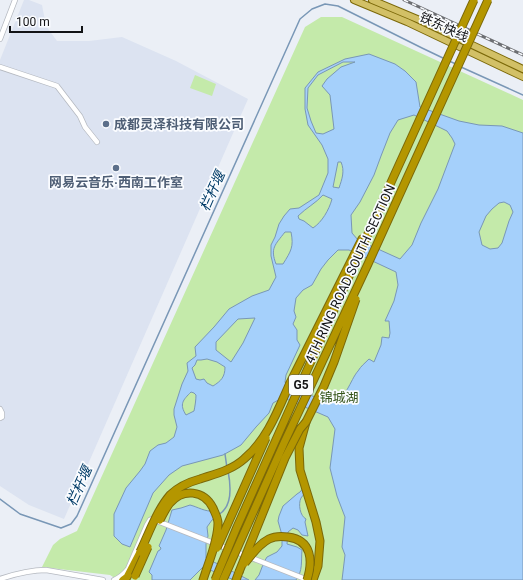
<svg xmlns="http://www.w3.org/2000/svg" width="523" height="580" viewBox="0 0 523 580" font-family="Roboto,'Noto Sans SC',sans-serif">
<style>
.built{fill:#dce3f1}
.green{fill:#c4eaaa}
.water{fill:#a5d0fb;stroke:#7997b6;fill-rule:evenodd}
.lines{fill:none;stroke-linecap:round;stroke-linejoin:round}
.stream{stroke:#7997b6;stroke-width:1.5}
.minor-casing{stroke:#b5b9c0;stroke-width:6}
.major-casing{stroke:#7b6808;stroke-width:8}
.highway-casing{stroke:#7b6808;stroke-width:9}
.minor{stroke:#fff;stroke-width:4.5}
.major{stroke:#d2c066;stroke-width:6}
.highway{stroke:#b49600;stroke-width:7}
.rail-casing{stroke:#6d6f73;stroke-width:3}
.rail{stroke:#fafcff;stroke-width:1.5;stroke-dasharray:4.5;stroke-linecap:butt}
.highway-bridge-casing{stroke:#7b6808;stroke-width:9;stroke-linecap:butt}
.highway-bridge{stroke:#b49600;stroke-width:7}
.service-dot{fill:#5c6f8a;stroke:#fafcff;stroke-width:1.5}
.labels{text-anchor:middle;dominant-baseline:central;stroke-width:3.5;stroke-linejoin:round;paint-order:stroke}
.shield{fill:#fafcff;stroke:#58595c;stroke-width:1}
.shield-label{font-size:12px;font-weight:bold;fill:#121316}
.street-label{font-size:13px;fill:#121316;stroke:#fafcff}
.service-label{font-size:13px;font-weight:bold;fill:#4e5e75;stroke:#fafcff;text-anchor:start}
.park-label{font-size:13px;fill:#335318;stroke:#fafcff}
.water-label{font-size:14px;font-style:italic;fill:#013b67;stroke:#fafcff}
</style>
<rect width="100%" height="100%" fill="#ebeff6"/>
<path class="built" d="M24 0H29L42 5 46 26 57 41H89L122 37 176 61 248 99 64 519 29 505 0 486V60Z"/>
<path class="green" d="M321 17H342L523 100V580H118L110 575 42 567 53 545 60 539 77 531 305 27Z
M195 75 216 84 212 96 190 88Z"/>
<path class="water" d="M369 54 395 64 405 71 416 82 420 107 459 121 479 125 502 126 523 133V580H342L345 555 342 547 345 517 337 496 330 468 335 429 328 417 284 398H282L273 403 269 413 256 427 241 445 223 455 182 466 169 475 153 493 130 547 122 544 114 536V514L126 488 140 471 145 464 150 451 158 445 166 443 174 437 177 427 174 415V409L182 384 188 371 187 363 196 356 195 347 214 327 229 309 252 296 269 290 276 277 271 256V245L275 237 279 224 284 216 290 209 299 208 319 195 328 173V159L322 145 308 125 305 109V88L318 72 345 59ZM343 62H355L341 67 327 79 322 86 330 95 334 129 323 134 316 133 311 121 307 108 308 88 318 75ZM414 115 447 131 452 138 455 144 438 189 421 223 412 245 400 259 358 240 352 233 351 215 360 202 374 175 381 156 390 133 398 120ZM338 162H341C345 171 342 179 339 188L333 187ZM323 195 332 199C329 210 322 222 313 228L304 221 299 219 298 216C306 208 316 203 323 195ZM504 202 510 205 513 212 509 221 502 243 498 248 490 249 482 245 479 232 486 216 492 209 499 203ZM285 232H291C294 247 291 251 283 264H276C270 248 275 245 285 232ZM338 250H349L396 272 398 285 394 301 385 321H389L390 333 389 338 382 337 381 345 374 362 369 359C365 363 361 366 358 371 350 380 346 401 331 402L288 388 285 382 286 375 300 345 297 340V330L293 324 296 317 294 311 296 298 303 290 312 285 321 269 328 260ZM255 318 243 343 231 362 216 350V342L238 319ZM207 359 217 362 225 367C225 377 221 381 213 386L207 383 204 379 200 380 196 379 192 368 195 365 197 360H201ZM191 392 194 393 196 395C196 400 195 406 194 411L186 415C179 404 183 400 191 392Z
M304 487 308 490C306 492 303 495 301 498 298 504 300 516 306 519L305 522 308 536 302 535 298 530 293 528 288 532 287 544 297 547 302 550C301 561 303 571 296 580H255L259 575 264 562 267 557 277 552 282 546V535L278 521 279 516 283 506 297 494 300 492Z
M190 505C198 507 205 512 214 511L219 516 212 520 207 527 208 536 206 544V558L249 580H234L203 567 190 580H152V575L149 572 158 551 160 550 161 548 159 546 166 530 172 510 181 508Z"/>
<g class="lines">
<path class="stream" d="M449 61 456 64
M461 67 523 95
M225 454 227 468
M0 499 20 514 61 528 71 524 77 516 300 19 312 9 325 4 338 6 422 48 445 59
M218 515C233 507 231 486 228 471"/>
<g class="minor-casing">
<path id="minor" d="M0 39 15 0
M0 67 57 86 80 116 85 127 97 142
M0 409 2 413V417L0 418
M0 579C15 574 30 570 46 570L103 580
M114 580C121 577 124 574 128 569L147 525 150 520 152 519 308 580"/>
</g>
<g class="major-casing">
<path id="major" d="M354 0 407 22 523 77
M372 0 422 21 523 69"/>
</g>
<g class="highway-casing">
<path id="highway" d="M290 383 362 239
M306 422 299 448 300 470 316 522 320 541 318 566 313 580
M123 580 127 577 140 552
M203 580 206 571
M236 580 239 572"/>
</g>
<use href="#minor" class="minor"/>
<use href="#major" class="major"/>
<use href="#highway" class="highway"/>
<g class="rail-casing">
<path id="rail" d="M404 0 523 55"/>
</g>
<use href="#rail" class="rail"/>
<g class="highway-bridge-casing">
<path id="highway-bridge" d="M160 520C163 514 166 508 170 503 183 488 204 490 213 508 215 513 218 518 218 523 218 539 211 556 206 571
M217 548 266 438
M140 552C149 533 157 510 170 495 178 487 189 482 200 479 215 474 232 470 244 459 267 440 278 410 290 383
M245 563C252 554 259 544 269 539 275 536 281 536 288 537 312 540 313 561 307 580
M239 572 285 458 300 429 306 422 324 386 334 362 356 299
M135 576 148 547
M215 580 237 527 388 189 474 0
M223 580 284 443 368 264 488 0"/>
</g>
<use href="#highway-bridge" class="highway-bridge"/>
</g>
<g class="service-dot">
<circle cx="106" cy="124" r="4"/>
<circle cx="116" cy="168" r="4"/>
</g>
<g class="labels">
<rect class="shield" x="289" y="375" width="24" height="20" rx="3"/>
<g class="shield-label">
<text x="301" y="385">G5</text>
</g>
<g class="street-label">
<text transform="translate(444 27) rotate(25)">铁东快线</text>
<text transform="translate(350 274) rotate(-65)">4TH RING ROAD SOUTH SECTION</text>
</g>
<g class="service-label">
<text x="114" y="124">成都灵泽科技有限公司</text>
<text x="116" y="182" text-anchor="middle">网易云音乐·西南工作室</text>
</g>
<g class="park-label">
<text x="339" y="397">锦城湖</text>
</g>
<g class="water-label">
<text transform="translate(212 191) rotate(-66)">栏杆堰</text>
<text transform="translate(79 486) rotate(-66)">栏杆堰</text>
</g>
</g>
<path d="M10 26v6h72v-6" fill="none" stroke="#121316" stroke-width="2"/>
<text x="16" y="26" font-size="12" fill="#121316" stroke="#fafcff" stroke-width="3" paint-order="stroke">100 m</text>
</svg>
